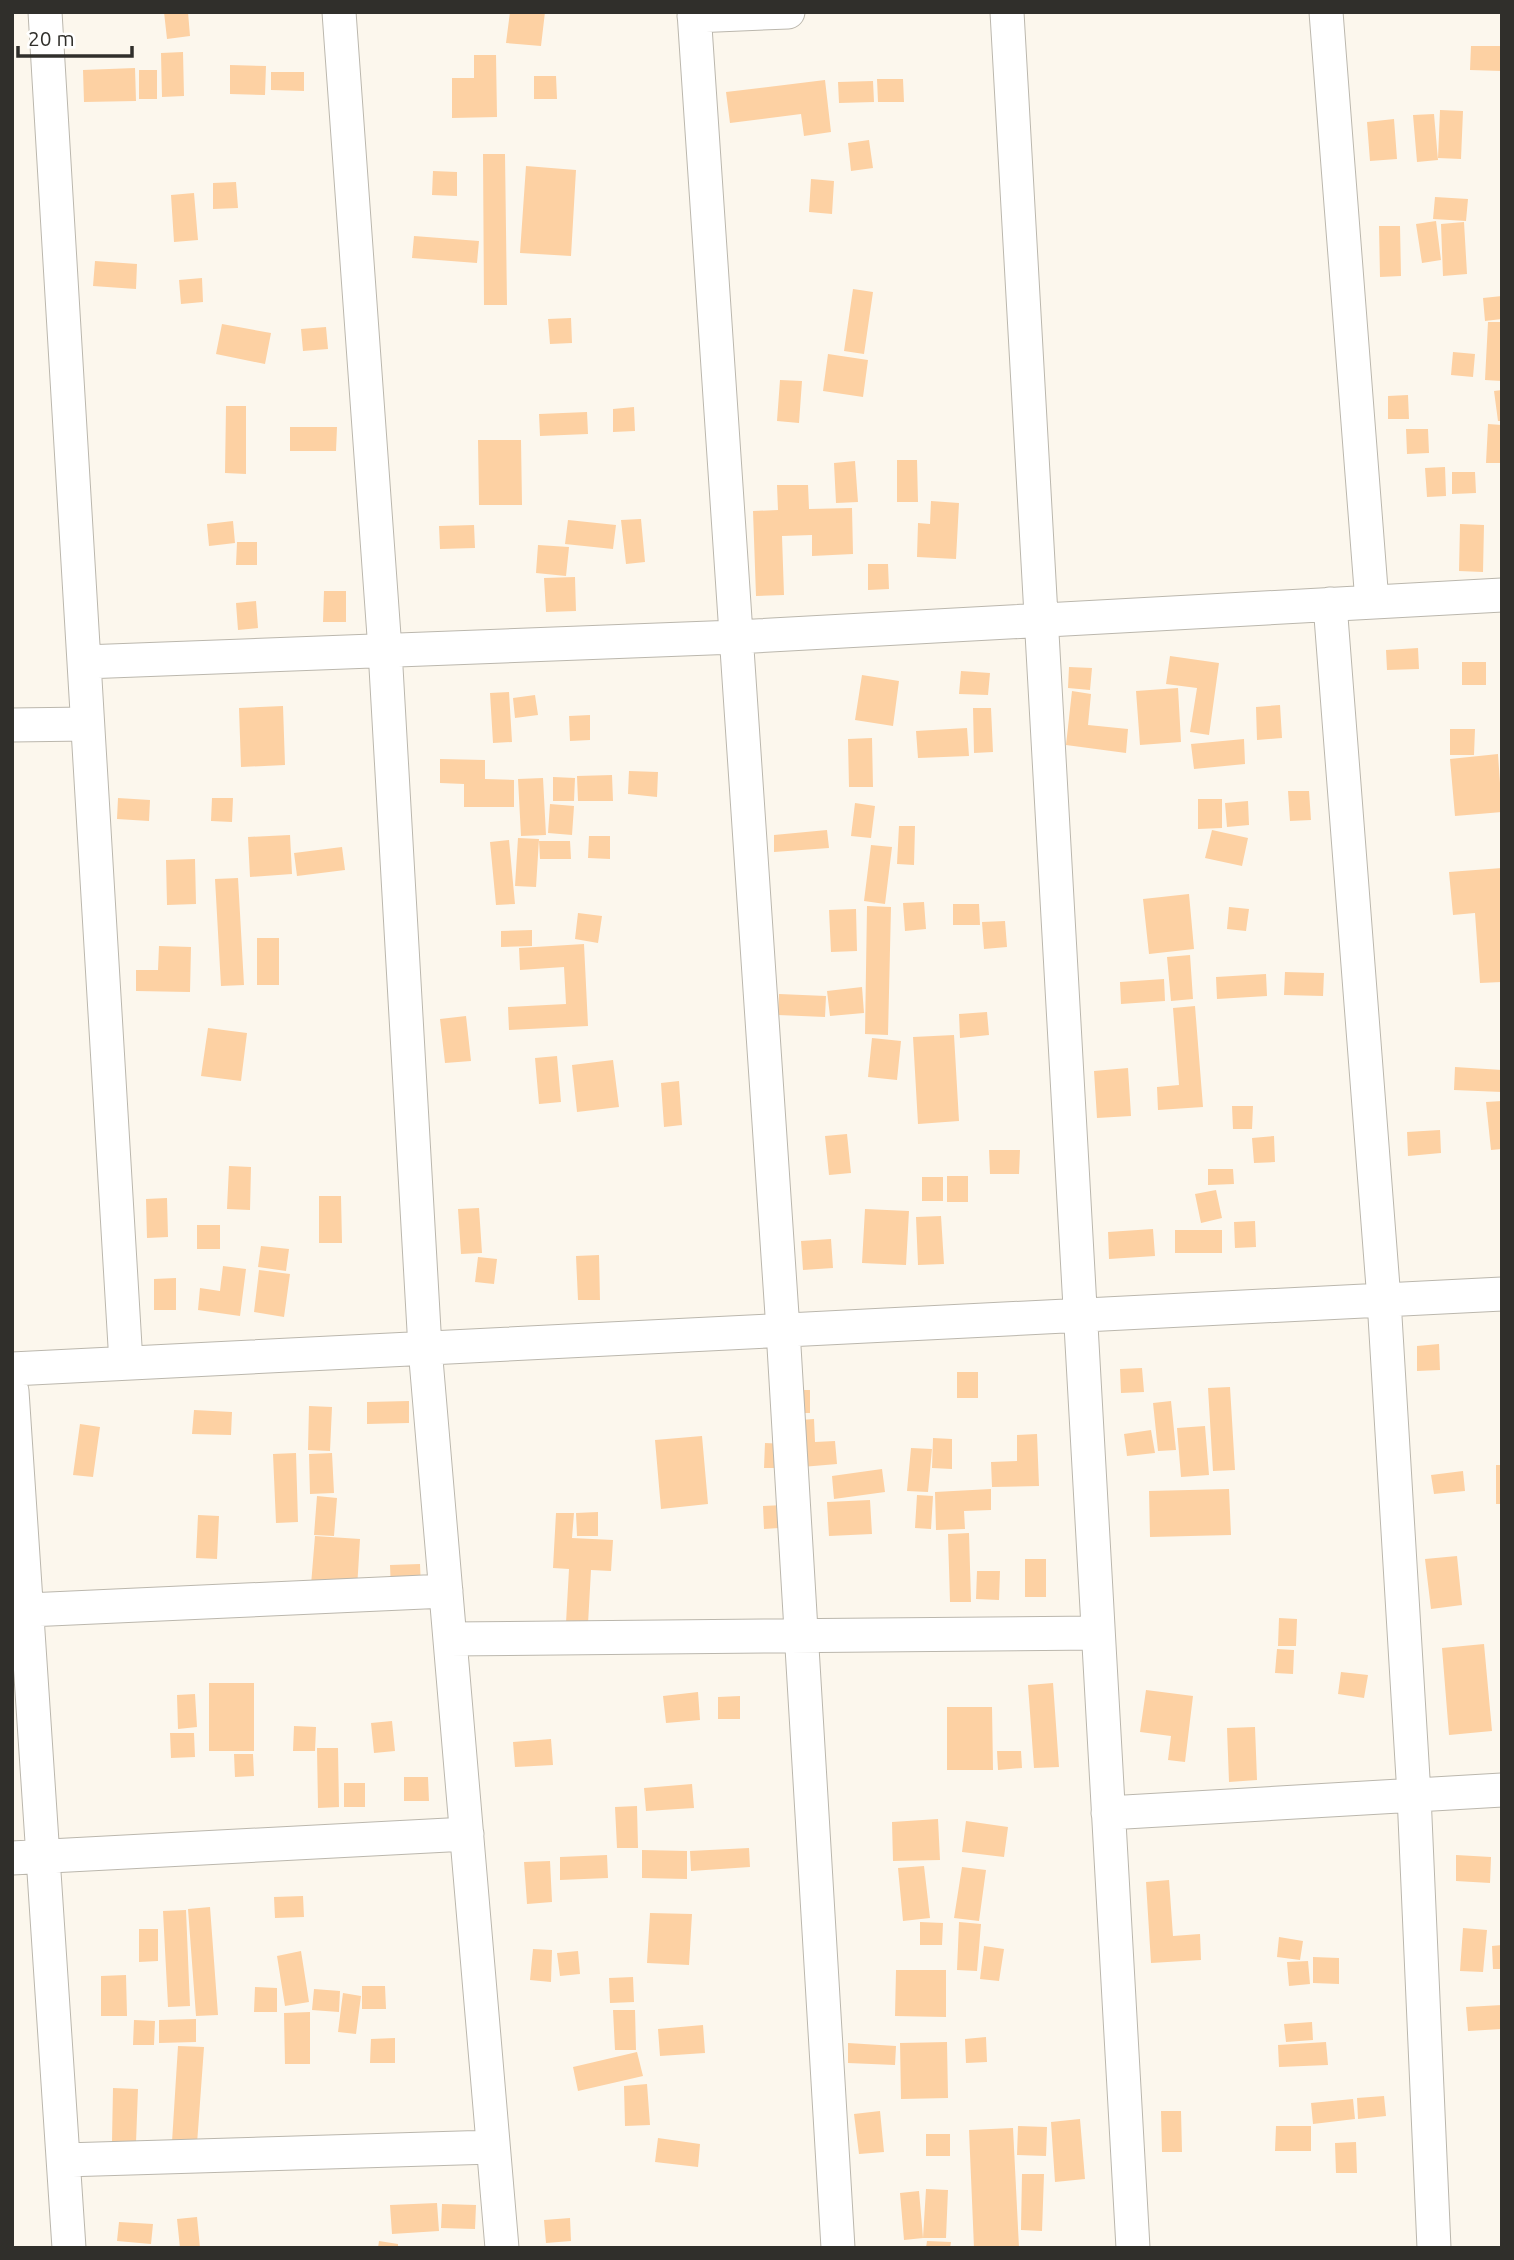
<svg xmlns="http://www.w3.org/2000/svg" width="1514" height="2260" viewBox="0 0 1514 2260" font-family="Ubuntu,sans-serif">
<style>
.building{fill:#fdd1a3}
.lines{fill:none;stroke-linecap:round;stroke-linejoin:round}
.street-casing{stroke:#bbb7ad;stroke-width:35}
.street{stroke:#fff;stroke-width:33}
</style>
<rect width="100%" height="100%" fill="#fcf7ed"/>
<path class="building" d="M164 12H188L190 36 167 39Z
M510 12H545L541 46 506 43Z
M1471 46H1502V71L1470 70Z
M183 52 184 96 162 97 161 53Z
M474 55H496L497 117 452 118V78H474Z
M230 65 266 66 265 95 230 94Z
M135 68 136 101 84 102 83 70Z
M139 70H157V99H139Z
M271 72H304V91L271 90Z
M534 76H556L557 99H534Z
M877 79H903L904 102H878Z
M825 80 831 132 804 136 801 114 730 123 726 92Z
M873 81 874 102 839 103 838 82Z
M1440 110 1463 111 1461 159 1438 158Z
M1434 114 1438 160 1417 162 1413 115Z
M1394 119 1397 159 1370 161 1367 122Z
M869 140 873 168 851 171 848 143Z
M483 154H505L507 305H484Z
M526 166 576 170 571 256 520 253Z
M433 171 457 172V196L432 195Z
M811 179 834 181 832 214 809 212Z
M236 182 238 208 213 209V183Z
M194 193 198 240 174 242 171 195Z
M1435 197 1468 199 1466 221 1433 219Z
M1436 221 1441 260 1422 263 1416 224Z
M1464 222 1467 274 1443 276 1441 224Z
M1379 226H1400L1401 276 1380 277Z
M414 236 479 241 477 263 412 258Z
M95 261 137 264 136 289 93 286Z
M202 278 203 302 181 304 179 280Z
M853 289 873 292 864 354 844 351Z
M1502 296V319L1485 321 1483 298Z
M571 318 572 343 550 344 548 319Z
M1488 322H1502V381L1485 380Z
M222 324 271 333 265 364 216 354Z
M326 327 328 349 303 351 301 329Z
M1453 352 1475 354 1473 377 1451 375Z
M828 354 868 360 863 397 823 391Z
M780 380 802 381 799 423 777 421Z
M1502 390V421H1498L1494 391Z
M1408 395 1409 419H1388V396Z
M226 406H246V474L225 473Z
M634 407 635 431 613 432V409Z
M587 412 588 434 540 436 539 414Z
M1488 424 1502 425V463H1486Z
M290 427H337L336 451H290Z
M1406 429H1428L1429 453 1407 454Z
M478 440H521L522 505H479Z
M897 460H917L918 502H897Z
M855 461 858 502 836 503 834 463Z
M1445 467 1446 496 1427 497 1425 468Z
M1452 472H1475L1476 493 1452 494Z
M777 485H808L809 509 852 508 853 554 812 556V535L782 536 784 595 756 596 753 511 778 510Z
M931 501 959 503 956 559 917 557 918 523 930 524Z
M641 519 645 562 626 564 621 520Z
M568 520 616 525 613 549 565 544Z
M233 521 235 543 209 546 207 524Z
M1460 524 1484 525 1483 572 1459 571Z
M474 525 475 548 440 549 439 526Z
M237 542H257V565H236Z
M538 545 569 547 566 576 536 573Z
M868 564H888L889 589 868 590Z
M575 577 576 611 546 612 544 578Z
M324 591H346V622H323Z
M256 601 258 628 238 630 236 603Z
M1418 648 1419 669 1387 670 1386 650Z
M1170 656 1219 663 1209 735 1190 732 1197 688 1166 684Z
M1462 662H1486V685H1462Z
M1069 667 1092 668 1090 690 1068 688Z
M961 671 990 673 988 695 959 694Z
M862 675 899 681 893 726 855 720Z
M1178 688 1181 742 1140 745 1136 691Z
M1072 691 1091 694 1088 725 1128 729 1126 753 1066 745Z
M509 692 512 742 493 743 490 693Z
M535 695 538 715 515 718 513 698Z
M1280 705 1282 738 1257 740 1256 707Z
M283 706 285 765 241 767 239 708Z
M973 708H991L993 752 974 753Z
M590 715V740L570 741 569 716Z
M967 728 969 756 918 758 916 731Z
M1450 729H1475L1474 755H1450Z
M872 738 873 787H849L848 739Z
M1244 739 1245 764 1194 769 1191 744Z
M1498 754 1502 812 1455 816 1450 759Z
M440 759 485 760V779L514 780V807H464V784L440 783Z
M629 771 658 772 657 797 628 794Z
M612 775 613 801H578L577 776Z
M553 777 575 778 574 801H553Z
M543 778 546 835 521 836 518 779Z
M1288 791H1309L1311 820 1290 821Z
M118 798 150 800 149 821 117 819Z
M212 798H233L232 822 211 821Z
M1198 799H1222V828L1198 829Z
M1248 801 1249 825 1227 827 1225 803Z
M855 803 875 806 871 838 851 836Z
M550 804 574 806 572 835 548 833Z
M899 826H915L914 865 897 864Z
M827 830 829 848 774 852V835Z
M1212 830 1248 838 1242 866 1205 858Z
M290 835 292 874 250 877 248 837Z
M589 836H610V859L588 858Z
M518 838 539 839 536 887 515 886Z
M509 840 515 904 496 905 490 842Z
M539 841H570L571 859H540Z
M871 845 892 847 885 904 864 901Z
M342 847 345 870 297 876 294 853Z
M195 859 196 904 167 905 166 860Z
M1502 868V982L1480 983 1475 913 1453 915 1449 872Z
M238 878 244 985 221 986 215 879Z
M1189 894 1194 949 1149 954 1143 899Z
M924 902 926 929 905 931 903 903Z
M953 904H979L980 925H953Z
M867 906 891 907 888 1035 865 1034Z
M1229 907 1249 909 1246 931 1227 929Z
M856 909 857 951 831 952 829 910Z
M578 913 602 916 598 943 575 939Z
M1005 921 1007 947 984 949 982 922Z
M532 930V946L501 947V931Z
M257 938H279V985H257Z
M584 944 588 1026 509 1030 508 1007 566 1004 564 967 520 970 519 948Z
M159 946 191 947 190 992 136 991V970H158Z
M1190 955 1193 999 1171 1001 1167 957Z
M1285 972 1324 973 1323 996 1284 995Z
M1266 974 1267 996 1217 999 1216 977Z
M1164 979 1165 1001 1121 1004 1120 982Z
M862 987 864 1013 830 1016 827 991Z
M779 994 826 996 825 1017 778 1015Z
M1195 1006 1203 1107 1158 1110 1157 1087 1179 1085 1173 1008Z
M987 1012 989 1035 960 1038 959 1014Z
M466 1016 471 1061 445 1063 440 1019Z
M208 1028 247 1033 241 1081 201 1076Z
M954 1035 959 1121 918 1124 913 1037Z
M872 1038 901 1041 897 1080 868 1077Z
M557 1056 561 1102 539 1104 535 1058Z
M613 1060 619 1107 577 1112 572 1065Z
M1455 1067 1502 1070V1092L1454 1090Z
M1128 1068 1131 1116 1097 1118 1094 1071Z
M679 1081 682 1125 664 1127 661 1083Z
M1502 1101V1149L1491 1150 1486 1102Z
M1232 1106H1253L1252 1129H1233Z
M1440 1130 1441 1153 1408 1156 1407 1132Z
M847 1134 851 1173 829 1175 825 1136Z
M1274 1136 1275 1162 1254 1163 1252 1138Z
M989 1150H1020L1019 1174H990Z
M229 1166 251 1167 250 1210 227 1209Z
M1208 1169H1233L1234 1184 1208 1185Z
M947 1176H968V1202H947Z
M922 1177H943V1201H922Z
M1216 1190 1222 1218 1201 1223 1195 1194Z
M319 1196H341L342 1243H319Z
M167 1198 168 1237 147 1238 146 1199Z
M479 1208 482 1253 461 1254 458 1209Z
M865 1209 909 1211 906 1265 862 1263Z
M941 1216 944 1264 918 1265 916 1217Z
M1255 1221 1256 1247 1235 1248 1234 1222Z
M197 1225H220V1249H197Z
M1153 1229 1155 1256 1109 1259 1108 1232Z
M1175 1230H1222V1253H1175Z
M831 1239 833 1268 803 1270 801 1241Z
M261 1246 289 1249 286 1271 258 1267Z
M599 1255 600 1300H578L576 1256Z
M478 1257 497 1259 494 1284 475 1282Z
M223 1266 246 1269 240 1316 198 1310 200 1288 220 1291Z
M259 1270 290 1274 284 1317 254 1312Z
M176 1278V1310H154V1279Z
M1439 1344 1440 1370 1417 1371V1346Z
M1142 1368 1144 1392 1121 1393 1120 1369Z
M957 1372H978V1398H957Z
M1230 1387 1235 1470 1213 1471 1208 1388Z
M786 1390H810V1413H787Z
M409 1401V1423L367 1424V1402Z
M1171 1401 1176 1450 1158 1451 1153 1403Z
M309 1406 332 1407 330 1451 308 1450Z
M194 1410 232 1412 231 1435 192 1434Z
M814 1419 815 1442 835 1441 837 1464 790 1468 786 1421Z
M80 1424 100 1427 93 1477 73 1475Z
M1205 1426 1209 1475 1181 1477 1177 1428Z
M1151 1430 1155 1453 1127 1456 1124 1434Z
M1037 1434 1039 1486 992 1487 991 1462 1017 1461V1435Z
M702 1436 708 1504 661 1509 655 1440Z
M933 1438 952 1439V1469L932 1468Z
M765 1443 786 1444 785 1468H764Z
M911 1448 932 1449 928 1492 907 1491Z
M296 1453 298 1522 276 1523 273 1454Z
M332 1453 334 1493 310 1494 309 1454Z
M1496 1465H1502V1504H1496Z
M882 1469 885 1492 834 1499 832 1476Z
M1463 1471 1465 1491 1434 1494 1431 1475Z
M991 1489V1510L964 1511 965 1529 936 1530 935 1492Z
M1229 1489 1231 1535 1150 1537 1149 1491Z
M917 1495 933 1496 931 1529 915 1528Z
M317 1496 337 1498 334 1536 314 1535Z
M870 1500 872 1534 829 1536 827 1502Z
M784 1505 808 1526 764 1529 763 1506Z
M598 1512V1536H577L576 1513Z
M556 1513H574L572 1538 613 1540 611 1571 591 1570 588 1624 566 1623 569 1569 553 1568Z
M198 1515 219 1516 217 1559 196 1558Z
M969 1533 971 1602H950L948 1534Z
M315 1536 360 1539 357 1589 311 1585Z
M1457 1556 1462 1605 1431 1609 1425 1559Z
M1025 1559H1046V1597H1025Z
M420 1564 421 1588 391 1590 390 1565Z
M977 1571H1000L999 1600 976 1599Z
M1279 1618 1297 1619 1296 1646H1278Z
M1484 1644 1492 1731 1449 1735 1442 1648Z
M1277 1649 1294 1650 1293 1674 1275 1673Z
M1341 1672 1368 1675 1364 1698 1338 1694Z
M209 1683H254V1751H209Z
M1053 1683 1059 1767 1034 1768 1028 1685Z
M1146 1690 1193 1696 1185 1762 1168 1760 1171 1736 1140 1732Z
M698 1692 700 1720 666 1723 663 1696Z
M195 1694 197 1727 178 1729 177 1695Z
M740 1696V1719H718V1697Z
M947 1707H992L993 1770H947Z
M392 1721 395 1751 374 1753 371 1723Z
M294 1726 316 1727 315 1751H293Z
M1255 1727 1257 1780 1229 1782 1227 1728Z
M170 1733H194L195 1757 171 1758Z
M551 1739 553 1765 515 1767 513 1742Z
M317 1748H338L339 1807 318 1808Z
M997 1751H1021L1022 1768 998 1770Z
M234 1754H253L254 1776 235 1777Z
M404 1777H428L429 1801H404Z
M344 1783H365V1807H344Z
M692 1784 694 1808 646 1811 644 1788Z
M637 1806 638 1848H617L615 1807Z
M938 1819 940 1860 893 1861 892 1822Z
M966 1821 1008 1827 1004 1857 962 1852Z
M749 1848 750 1867 691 1871 690 1851Z
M642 1850 687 1851V1879L642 1878Z
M607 1855 608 1878 560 1880V1857Z
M1456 1855 1491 1857 1490 1883 1456 1881Z
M550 1861 552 1902 527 1904 524 1862Z
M924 1866 930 1918 903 1921 898 1868Z
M962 1867 986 1870 979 1921 954 1918Z
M1169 1880 1173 1936 1200 1934 1201 1960 1151 1963 1146 1882Z
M303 1896 304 1917 275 1918 274 1897Z
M210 1907 218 2015 196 2016 188 1909Z
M186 1910 190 2006 168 2007 163 1911Z
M650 1913 692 1914 689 1965 647 1963Z
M920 1922 943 1923 942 1945H920Z
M959 1922 981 1924 977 1971 957 1970Z
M1463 1928 1487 1930 1483 1972 1460 1971Z
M139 1929H158V1961L139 1962Z
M1279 1937 1303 1941 1300 1960 1277 1957Z
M1502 1945V1969H1493L1492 1946Z
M984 1946 1004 1949 999 1981 980 1979Z
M533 1949 552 1950 551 1982 530 1980Z
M301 1951 309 2002 285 2006 277 1956Z
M578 1951 580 1974 560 1976 557 1953Z
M1313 1957 1339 1958V1984L1313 1983Z
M1308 1961 1310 1984 1289 1986 1287 1962Z
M896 1970H946V2017L895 2016Z
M126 1975 127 2016H101V1976Z
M633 1977 634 2002 610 2003 609 1978Z
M362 1986H385L386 2009H362Z
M255 1987 277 1988V2012H254Z
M314 1989 340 1991 339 2012 312 2010Z
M343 1993 361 1996 356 2034 338 2032Z
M1502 2005V2029L1468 2031 1466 2007Z
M613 2010H635L636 2050H615Z
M310 2012V2064H285L284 2013Z
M196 2019V2042L159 2043V2020Z
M134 2020 155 2021 154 2045H133Z
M1312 2022 1313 2040 1286 2042 1284 2024Z
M703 2025 705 2053 660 2056 658 2029Z
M986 2037 987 2062 966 2063 965 2039Z
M395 2038V2063H370L371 2039Z
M947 2042 948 2098 901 2099 900 2043Z
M1326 2042 1328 2065 1279 2067 1278 2045Z
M848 2043 896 2046 895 2065 848 2063Z
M178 2046 204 2047 197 2144 172 2142Z
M637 2052 643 2076 578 2091 573 2067Z
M647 2084 650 2125 625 2126 624 2086Z
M113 2088 138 2089 136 2143 112 2142Z
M1384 2096 1386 2116 1358 2119 1357 2098Z
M1353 2099 1355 2119 1313 2124 1311 2103Z
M880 2111 884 2152 859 2154 854 2114Z
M1161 2111H1181L1182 2152H1162Z
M1080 2119 1085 2179 1055 2182 1051 2122Z
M1018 2126 1047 2127 1046 2156 1017 2155Z
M1276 2126H1311V2151H1275Z
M1013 2128 1019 2248H974L969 2130Z
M926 2134H950V2156H926Z
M658 2138 700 2144 698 2167 655 2162Z
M1356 2142 1357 2173H1336L1335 2143Z
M1022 2174H1044L1042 2231 1021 2230Z
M926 2189 948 2190 946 2238H923Z
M919 2191 923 2238 904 2240 900 2193Z
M437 2203 439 2231 392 2234 390 2205Z
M442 2204 476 2205 475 2229 441 2228Z
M197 2217 200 2248H180L177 2219Z
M570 2218 571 2241 546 2243 544 2220Z
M119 2222 153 2224 151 2244 117 2241Z
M379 2241 398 2244V2248H378Z
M927 2241 951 2242 950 2248H926Z"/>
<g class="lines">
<g class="street-casing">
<path id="street" d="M45 12 126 1363
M339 12 385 650 425 1348 502 2248
M694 12 783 1330 838 2248
M1007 12 1133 2248
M1326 12 1372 602
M694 16 788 12
M1330 604 1384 1300 1414 1795 1434 2248
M84 662 736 637 1502 595
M12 725 87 724
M12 1369 1502 1294
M12 1391 69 2248
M28 1610 446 1591
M450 1639 1097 1633
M1108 1813 1502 1790
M12 1858 467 1834
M64 2160 493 2147"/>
</g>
<use href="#street" class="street"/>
</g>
<rect width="1514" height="2260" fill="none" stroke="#302f2b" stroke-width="28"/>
<path d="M18 46v10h114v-10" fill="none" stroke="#302f2b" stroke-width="3.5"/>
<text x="28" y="46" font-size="21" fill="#302f2b" stroke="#ffffff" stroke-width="5" paint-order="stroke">20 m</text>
</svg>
